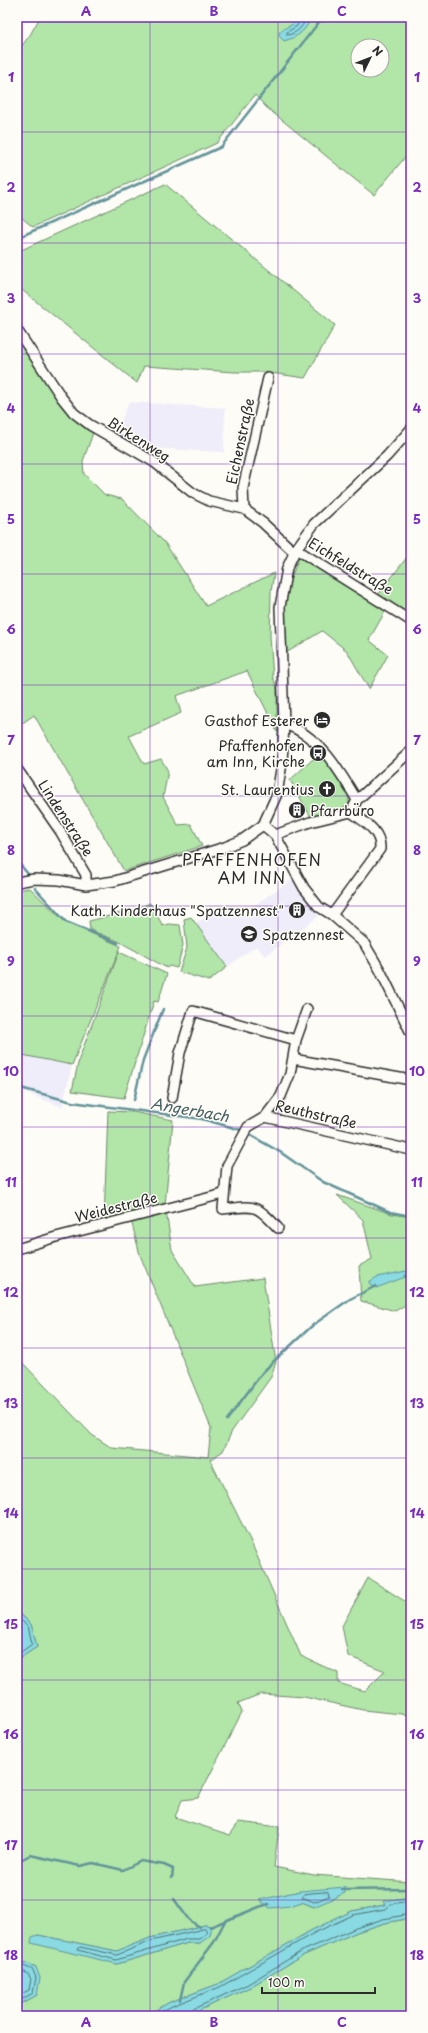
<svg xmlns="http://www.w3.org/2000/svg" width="428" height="2033" viewBox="0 0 428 2033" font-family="'Playpen Sans',sans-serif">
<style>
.built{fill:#eeedf9}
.green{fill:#b1e6a8;stroke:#6e886a;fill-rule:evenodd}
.water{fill:#89dae2;stroke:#639499}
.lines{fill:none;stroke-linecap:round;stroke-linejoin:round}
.shore{stroke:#517174;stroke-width:1}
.stream{stroke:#639499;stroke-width:2.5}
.minor-casing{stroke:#2b2b2b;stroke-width:12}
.minor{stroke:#fdfcf7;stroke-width:9}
.grid{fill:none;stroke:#7b2cbf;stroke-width:1;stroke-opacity:0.55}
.labels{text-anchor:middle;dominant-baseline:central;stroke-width:3;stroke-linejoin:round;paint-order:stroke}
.street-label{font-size:14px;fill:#2b2b2b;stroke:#fdfcf7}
.poi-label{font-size:14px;fill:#2b2b2b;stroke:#fdfcf7;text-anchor:end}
.water-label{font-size:15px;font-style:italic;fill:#476062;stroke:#fdfcf7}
.quarter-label{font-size:16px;letter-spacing:1px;fill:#2b2b2b;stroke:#fdfcf7}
.neatline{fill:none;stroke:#7b2cbf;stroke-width:1.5}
.grid-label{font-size:13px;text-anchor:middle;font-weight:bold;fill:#7b2cbf}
</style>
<rect width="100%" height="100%" fill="#fdfcf7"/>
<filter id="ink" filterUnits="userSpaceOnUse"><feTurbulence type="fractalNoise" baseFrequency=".025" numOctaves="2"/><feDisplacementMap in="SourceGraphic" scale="8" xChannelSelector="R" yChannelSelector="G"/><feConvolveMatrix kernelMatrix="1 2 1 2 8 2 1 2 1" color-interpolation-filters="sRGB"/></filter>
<g filter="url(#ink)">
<path class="built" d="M129 402 225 408 224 452 145 448 116 434Z
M293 879 319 916 265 956 256 946 227 967 195 923 228 904 237 917Z
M17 1054 72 1065 62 1107 17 1089Z"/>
<path class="green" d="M40 17H411V150L374 195 266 107 255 95 217 143 33 227 17 214V52L30 35ZM358 46H382V70H358Z
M165 184 335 325 305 378 264 372H234L144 366 137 383 17 286V252Z
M17 335C36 365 61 416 93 433L83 461 84 474 105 495 122 499 165 543 206 606 274 573 271 592 270 636 273 678 277 687V732L247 671 176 696 181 713 129 736 144 764 161 759 168 771 163 797 178 825 191 824 202 846 124 871 34 715 17 727Z
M303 547 378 595 411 552V616L390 603 369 640 388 655 369 689 347 651 322 631 286 653 285 609 288 586Z
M313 759H327L348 789 349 804 341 810 311 817 290 780Z
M30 888 65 922 121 946 72 1065 17 1054V890Z
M150 903 163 926 169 924 180 925 183 945 177 968 169 966 167 968 118 941 90 930 89 921 136 909Z
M191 917 227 967 209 981 179 972 187 948 184 919Z
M119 952 167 974 158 1002 154 1001 124 1098 72 1091 79 1059Z
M108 1111 133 1112 173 1120 165 1205 172 1250 195 1287 263 1278 276 1362 271 1377 232 1431 223 1451 210 1460 250 1540 301 1656 338 1673V1683L365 1691 385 1671 348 1656 342 1626 368 1578 411 1605V1715L363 1710 304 1697 261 1694 238 1703 242 1712 198 1798 182 1800 175 1817 230 1835 239 1822 279 1827 274 1867 314 1875 411 1882V1897L384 1901 385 1905 352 1911 312 1930 218 1984 170 2002 145 2016H17V2006L37 1995 36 1967 17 1959V1660L37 1647 31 1624 17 1611V1357L92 1435 112 1448 208 1457 211 1428 140 1255 130 1216 104 1221ZM300 1891 314 1907 302 1902 260 1901ZM205 1925 212 1926 200 1943H188L117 1964 38 1935 117 1951 150 1938Z
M337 1195 392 1214 411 1217V1302L395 1311 361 1301 359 1266 372 1259 363 1220Z
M411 1918V2016H187L250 1987 302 1956 357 1932 385 1923Z"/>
<path class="water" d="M296 17H311C306 31 298 37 284 41L279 36 280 31 293 24Z
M406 1271 408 1276 376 1288 371 1286 369 1282 377 1277Z
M17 1611 31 1624 37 1647 17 1660Z
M345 1887V1893L314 1907 302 1902 290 1906 270 1908 259 1900 300 1891Z
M411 1897V1918L385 1923 357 1932 302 1956 250 1987 187 2016H145L170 2002 218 1984 312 1930 352 1911 385 1905 383 1901Z
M205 1925 212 1926 210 1936 200 1943H188L117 1964 31 1943 32 1937 38 1935 117 1951 150 1938Z
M17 1959 36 1967 40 1978 37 1995 17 2006Z"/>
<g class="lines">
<path class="shore" d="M299 17 297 26 287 32V35C297 34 303 26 307 17
M17 1617 28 1626 32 1644 17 1655
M328 1892 329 1896 314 1902 302 1897 304 1894Z
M205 1929 207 1933 199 1939H187L116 1960 78 1950 80 1947 117 1955 151 1941Z
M17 1963 33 1970 36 1978 33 1993 17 2002
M17 1968 28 1974 31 1979 29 1990 17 1996
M153 2016 172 2006 220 1987 314 1933 353 1915 385 1909 390 1904 411 1901
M186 2016 189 2011 248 1984 300 1952 356 1928 383 1919 411 1914"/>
<path class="stream" d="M17 238 221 147 323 17
M17 861 28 874
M35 888 66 922 118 943
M17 1087 72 1102 202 1119 241 1130 280 1152 323 1182 390 1212 411 1216
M134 1100 143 1060 163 1009
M405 1276 411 1274
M227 1420 262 1373 275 1360 313 1325 350 1299 376 1286
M17 1862 30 1855 80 1866 93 1863 123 1870 141 1861 164 1865 173 1869 172 1878
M342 1890 411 1889
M174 1899 189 1920 200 1927
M210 1927 259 1907 269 1904
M180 2000 184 1982 214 1942 225 1921"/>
<g class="minor-casing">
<path id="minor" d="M17 330 62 398 74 413 90 425 154 462 193 493 209 501 244 509 263 523 294 552
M244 509 243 488 268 378
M296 549 411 621
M284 724C319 735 339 770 357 800
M17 769 60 831 86 875V885
M263 825 275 835 304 888 319 907 332 915 364 943 380 970 411 1033
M275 835 310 822 351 812 357 800 411 751
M17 882 34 879 59 880 86 885 115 881 225 847 242 840 263 825 277 794 282 763 284 724 280 607 287 568 296 549 314 524 387 456 411 429
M332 915 380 849C381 830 364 822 351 812
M293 1059 411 1080
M172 1098 180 1053 193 1011 296 1040
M265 1117 411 1150
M278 1228C255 1203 255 1206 223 1209L227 1166 248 1127 265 1117 281 1096 290 1074 296 1040 307 1009
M17 1249 56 1237 223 1194"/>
</g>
<use href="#minor" class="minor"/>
</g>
</g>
<path class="grid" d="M150 17V2016M278 17V2016M17 132H411M17 243H411M17 354H411M17 464H411M17 574H411M17 685H411M17 796H411M17 906H411M17 1016H411M17 1127H411M17 1238H411M17 1348H411M17 1458H411M17 1569H411M17 1680H411M17 1790H411M17 1900H411"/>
<defs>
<g id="hotel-disc" transform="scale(0.9)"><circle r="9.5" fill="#2b2b2b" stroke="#fdfcf7"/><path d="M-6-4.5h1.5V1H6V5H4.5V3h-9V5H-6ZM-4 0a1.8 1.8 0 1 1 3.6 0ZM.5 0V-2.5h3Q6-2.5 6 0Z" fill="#fff"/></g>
<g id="bus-disc" transform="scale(0.9)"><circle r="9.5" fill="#2b2b2b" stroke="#fdfcf7"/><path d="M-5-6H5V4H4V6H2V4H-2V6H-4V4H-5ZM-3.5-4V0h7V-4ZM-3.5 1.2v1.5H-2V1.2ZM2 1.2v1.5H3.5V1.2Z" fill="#fff"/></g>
<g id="church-disc" transform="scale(0.9)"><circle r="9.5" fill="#2b2b2b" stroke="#fdfcf7"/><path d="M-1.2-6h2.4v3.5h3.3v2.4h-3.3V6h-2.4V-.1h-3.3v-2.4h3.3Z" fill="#fff"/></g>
<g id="building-disc" transform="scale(0.9)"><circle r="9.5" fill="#2b2b2b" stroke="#fdfcf7"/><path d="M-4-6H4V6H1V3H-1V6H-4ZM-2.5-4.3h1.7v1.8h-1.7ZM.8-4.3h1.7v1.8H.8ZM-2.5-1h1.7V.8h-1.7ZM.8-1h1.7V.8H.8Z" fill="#fff"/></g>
<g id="school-disc" transform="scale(0.9)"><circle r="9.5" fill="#2b2b2b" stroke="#fdfcf7"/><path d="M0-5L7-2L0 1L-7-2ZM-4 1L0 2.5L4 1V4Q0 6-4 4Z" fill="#fff"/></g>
</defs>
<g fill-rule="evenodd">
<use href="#hotel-disc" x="322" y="720"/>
<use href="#bus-disc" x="318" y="753"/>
<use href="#church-disc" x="327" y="789"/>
<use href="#building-disc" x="297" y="810"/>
<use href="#building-disc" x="297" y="910"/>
<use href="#school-disc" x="249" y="934"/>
</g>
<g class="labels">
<g class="street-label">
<text transform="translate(139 439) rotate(32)">Birkenweg</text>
<text transform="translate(240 441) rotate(-78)">Eichenstraße</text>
<text transform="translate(351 566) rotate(31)">Eichfeldstraße</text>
<text transform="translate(66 818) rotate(57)">Lindenstraße</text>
<text transform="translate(316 1114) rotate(13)">Reuthstraße</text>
<text transform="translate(116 1207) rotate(-14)">Weidestraße</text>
</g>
<g class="poi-label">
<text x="309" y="720">Gasthof Esterer</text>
<text x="305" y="745">Pfaffenhofen<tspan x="305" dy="16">am Inn, Kirche</tspan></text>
<text x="314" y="789">St. Laurentius</text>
<text x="310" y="810" text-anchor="start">Pfarrbüro</text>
<text x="284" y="910">Kath. Kinderhaus "Spatzennest"</text>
<text x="262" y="934" text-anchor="start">Spatzennest</text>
</g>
<g class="water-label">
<text transform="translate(190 1109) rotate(10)">Angerbach</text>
</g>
<g class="quarter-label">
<text x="252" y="859">PFAFFENHOFEN<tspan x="252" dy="18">AM INN</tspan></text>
</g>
</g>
<rect width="428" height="2033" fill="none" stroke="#fdfcf7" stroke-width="44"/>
<g transform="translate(370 58) rotate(47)"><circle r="19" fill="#fdfcf7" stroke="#a9a8a5"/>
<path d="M0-3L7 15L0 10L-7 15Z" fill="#2b2b2b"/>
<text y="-6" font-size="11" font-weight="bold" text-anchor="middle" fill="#2b2b2b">N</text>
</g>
<path d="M262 1987v6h113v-6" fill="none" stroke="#2b2b2b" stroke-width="2"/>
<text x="268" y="1987" font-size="12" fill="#2b2b2b" stroke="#fdfcf7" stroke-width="3" paint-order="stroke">100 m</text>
<rect x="22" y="22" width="384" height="1989" class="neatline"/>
<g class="grid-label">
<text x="86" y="16">A</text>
<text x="214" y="16">B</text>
<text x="342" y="16">C</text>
<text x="11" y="82">1</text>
<text x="417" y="82">1</text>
<text x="11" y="192">2</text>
<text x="417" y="192">2</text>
<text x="11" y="303">3</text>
<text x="417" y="303">3</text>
<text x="11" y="413">4</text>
<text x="417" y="413">4</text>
<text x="11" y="524">5</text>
<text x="417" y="524">5</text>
<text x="11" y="634">6</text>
<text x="417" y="634">6</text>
<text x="11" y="745">7</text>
<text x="417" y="745">7</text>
<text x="11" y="855">8</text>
<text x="417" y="855">8</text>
<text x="11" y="966">9</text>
<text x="417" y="966">9</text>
<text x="11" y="1076">10</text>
<text x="417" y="1076">10</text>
<text x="11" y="1187">11</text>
<text x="417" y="1187">11</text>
<text x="11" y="1297">12</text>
<text x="417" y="1297">12</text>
<text x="11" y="1408">13</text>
<text x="417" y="1408">13</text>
<text x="11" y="1518">14</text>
<text x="417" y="1518">14</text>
<text x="11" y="1629">15</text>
<text x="417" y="1629">15</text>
<text x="11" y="1739">16</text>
<text x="417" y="1739">16</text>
<text x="11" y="1850">17</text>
<text x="417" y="1850">17</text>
<text x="11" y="1960">18</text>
<text x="417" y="1960">18</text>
<text x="86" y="2027">A</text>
<text x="214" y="2027">B</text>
<text x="342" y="2027">C</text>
</g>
</svg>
